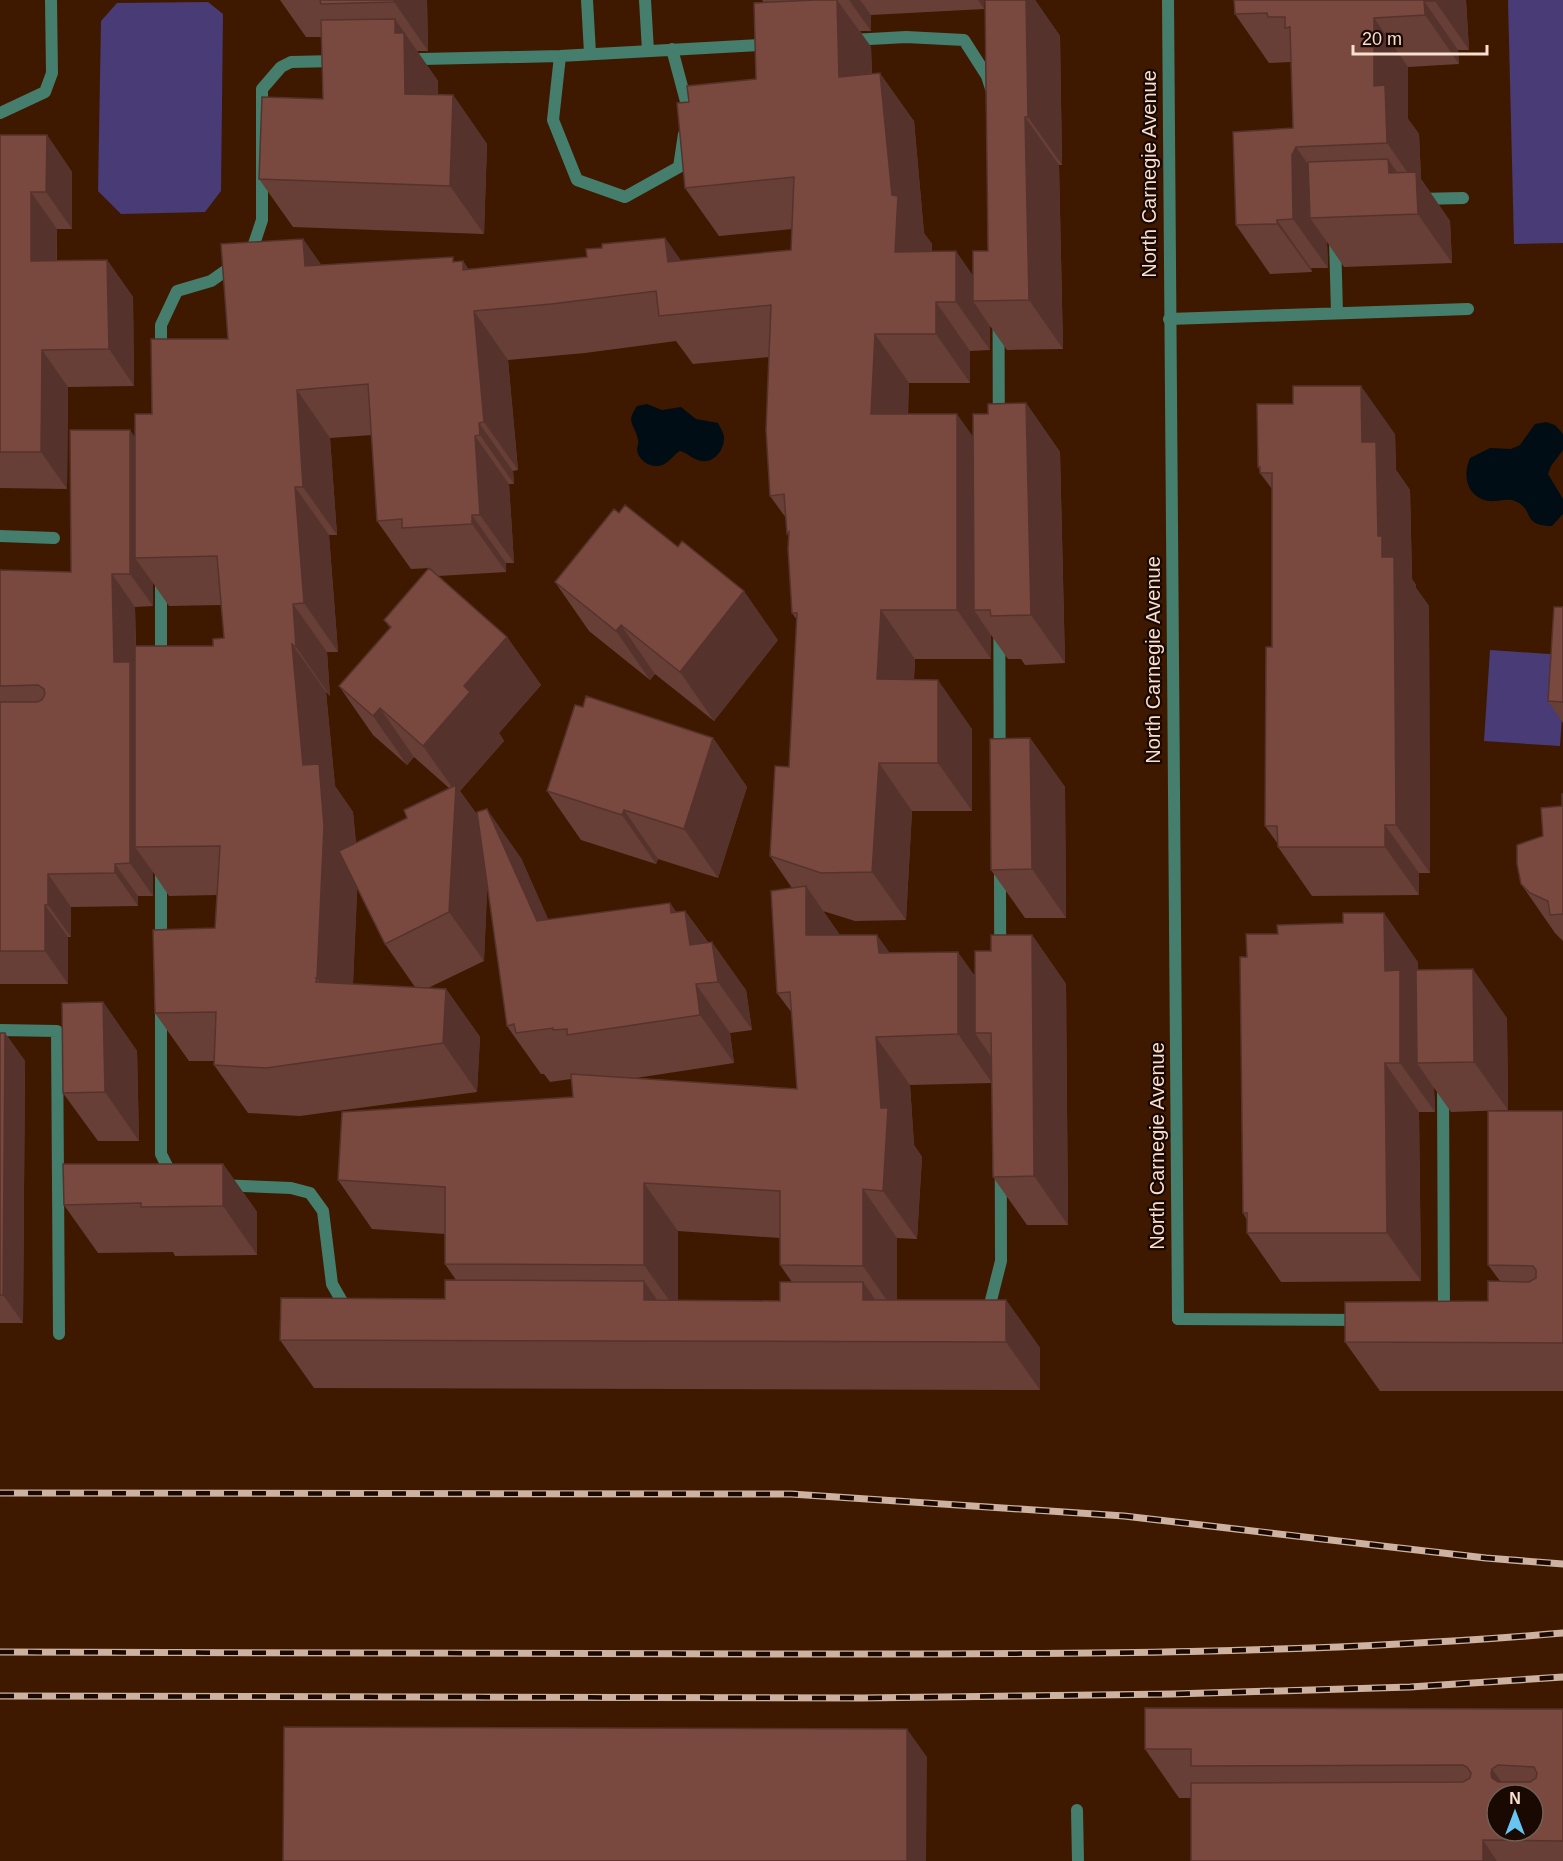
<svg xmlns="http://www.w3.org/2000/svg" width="1563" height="1861" viewBox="0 0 1563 1861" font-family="Helvetica,sans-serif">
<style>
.green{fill:#483b76}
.water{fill:#000d15}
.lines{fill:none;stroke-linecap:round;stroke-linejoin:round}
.service{stroke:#457e6c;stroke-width:12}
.minor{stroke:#457e6c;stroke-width:12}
.rail-casing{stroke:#ceb2a1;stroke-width:7}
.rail{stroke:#190902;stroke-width:4.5;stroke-dasharray:14;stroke-linecap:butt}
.wall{fill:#683f36;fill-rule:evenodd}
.shaded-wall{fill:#55332c}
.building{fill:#79493f;stroke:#55332c;stroke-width:1.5;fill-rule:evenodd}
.labels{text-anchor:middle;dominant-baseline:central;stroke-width:4.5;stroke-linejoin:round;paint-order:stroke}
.street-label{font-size:20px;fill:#f8dfd0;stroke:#190902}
</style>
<rect width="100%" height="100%" fill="#3e1900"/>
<path class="green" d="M1508 0H1563V243L1514 244Z
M208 2 223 14 221 191 205 212 121 214 98 191 101 21 117 3Z
M1490 650 1563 655V702L1560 746 1484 741Z"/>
<path class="water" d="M647 404 662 410 681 407 696 419 718 423C720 427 723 432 724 436 725 449 715 463 702 461 693 460 688 453 680 451 673 455 667 466 658 466 648 467 638 459 637 450 637 447 639 444 638 440 635 423 625 424 637 406Z
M1546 422 1555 425 1563 434V450L1551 466 1548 474 1563 499V514L1552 526C1522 526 1534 510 1517 502 1509 497 1498 502 1489 501 1467 497 1462 476 1470 458L1490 448 1511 449 1520 445 1535 424Z"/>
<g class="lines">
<path class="service" d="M587 0 590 53
M645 0 648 51
M906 37 964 40 987 76 998 111 1001 1261 987 1316 944 1323 376 1320 344 1305 332 1284 323 1211 310 1193 291 1188 191 1184 170 1172 161 1154V325L177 291 211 281 251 253 262 220V89L281 67 291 62 560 56Z
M672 49 688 109 687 117
M560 56 553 120 577 180 625 197 679 167 684 134
M0 113 45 92 52 73 51 0
M1419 199 1463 198
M1335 240 1337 313
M1169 319 1468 309
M0 536 54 538
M0 1030 57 1031 59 1334
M1443 1085 1444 1317
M1178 1319 1361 1320
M1077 1810 1078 1861"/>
<path class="minor" d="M1168 0 1178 1319"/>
<g class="rail-casing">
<path id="rail" d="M0 1493 791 1494 1124 1516 1486 1558 1563 1564
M0 1652C262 1653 524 1653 786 1654 1044 1654 1305 1655 1563 1633
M0 1696 862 1698 1173 1694 1410 1687 1563 1677"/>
</g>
<use href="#rail" class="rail"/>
</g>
<path class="wall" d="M280 0H427L428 51H417L438 81V95H453L487 144 484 234 293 227 259 179 323 99 321 37H306Z
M762 0H984V9L871 15V31H860L871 47 872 74 914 121 924 233 932 244V252L973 275 988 251 985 0H1035L1060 36 1062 165H1059L1063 349 1007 350 990 326V350L970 351V383H909L908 414 973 437 988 414 1026 403 1060 452 1065 663 1025 665 1021 659H1008L991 635V659H915L914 680 972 729V811H912L906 920 855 921 823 911 840 935 890 953 975 975 991 951 1032 935 1066 984 1068 1225H1027L993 1177 992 1083 910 1085 914 1145 922 1157 917 1239 897 1238V1300H1006L1040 1348V1390L314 1388 280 1340 445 1299 456 1280 445 1264V1234L372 1229 338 1180 573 1097 571 1079 550 1082 544 1074H541L507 1026 487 885 484 961 428 988 446 989 480 1037 477 1092 300 1116 248 1113 214 1065V1061H189L155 1013 215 928 217 895 169 896 153 872V896H138V906L71 907V937H68V984H0V570L71 572 135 437 152 414 228 339 303 239 321 265 463 261 468 269 587 257 602 248 665 238 681 261 791 250 792 229 719 236 685 188 689 102 756 79 764 3ZM676 341 693 364 769 357 770 496 786 518 789 537 792 613 797 620 789 767 770 856 792 888 777 993 792 1013 797 1089 636 1078 734 1063 730 1033 752 1030 746 990 708 942 685 911 676 912 670 903 548 920 521 858 478 816 460 791 504 741 499 733 541 685 507 637 438 576 506 572V563H514L509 484H514L513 471 518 470 508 360 585 353ZM372 435 377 521 411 569 430 568 433 572 384 620 390 628 339 686 373 735 407 765 414 757 449 788 407 818 356 843 353 812 335 786 326 692 330 696 327 652H338L329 535H337L330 438ZM153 583 169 606 221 605 224 638 213 646H136L135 607 153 606ZM357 888 385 944 415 987 353 984ZM678 1231 780 1238V1265L792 1282 780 1301 678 1300Z
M1234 0H1466L1469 50H1458L1459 64 1408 67V119L1419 134 1421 179 1450 221 1452 263 1344 267 1327 242 1328 268H1311L1312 272 1270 274 1236 225 1293 128 1291 62 1269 63 1235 14Z
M0 135H47L72 172V229H57V261L107 260 133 297 134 386 68 387 67 489 0 488Z
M1395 434 1396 470 1410 490 1412 579 1416 585V588L1429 606 1430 873H1419V895L1312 896 1278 847V844L1265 826 1272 647V489L1260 473V471L1258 467Z
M555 582 778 640 714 721 655 674 650 680 589 631Z
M1563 607V723L1548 701Z
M713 738 747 787 718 878 658 859 656 864 581 840 547 791Z
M1030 738 1065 787 1066 918H1025L991 870Z
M1563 794V941L1555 933 1521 884 1543 836 1562 806Z
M1418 962V970L1507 1018 1508 1110 1451 1112 1434 1088 1435 1112H1419L1421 1281 1281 1282 1247 1233V1220L1243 1213Z
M103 1002 137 1051 139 1141H98L63 1093Z
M0 1033H5L25 1061 23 1323H0Z
M1563 1111V1391H1380L1345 1342 1488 1301 1500 1281 1488 1265Z
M223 1164 257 1212V1255L175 1256 173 1252 98 1253 64 1205Z
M1563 1709V1861H1191V1798H1179L1145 1749Z"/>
<path class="shaded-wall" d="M394 0H427L428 51 394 2Z
M837 0 871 47 873 125 839 77Z
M849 0H860L871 15V31Z
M978 0H984V9Z
M1026 0H1035L1060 36 1062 165 1028 117Z
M1435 0H1466L1469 50 1435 1Z
M1424 1 1458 50 1459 64 1425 15Z
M1374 18 1408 67V119L1419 134 1421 179 1450 221 1452 263 1389 173 1388 159 1417 201 1416 185 1387 143 1374 86Z
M395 19 438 81 439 143 405 94 395 33Z
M880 73 914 121 924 233 932 244 929 301 895 252 892 195Z
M453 95 487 144 484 234 450 186Z
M1025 117 1059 165 1063 349 1029 300Z
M47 135 72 172V229L46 192Z
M1296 147 1330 196 1310 218 1327 242 1328 268 1293 219 1292 155Z
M31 192 57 229 56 298 31 261Z
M1277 220 1311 268 1312 272 1277 224Z
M665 238 699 286 668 262Z
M303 239 337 287 305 266Z
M956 251 990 300 973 301 990 326V350L956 302Z
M107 260 133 297 134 386 109 349Z
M463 261 496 309 463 270Z
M936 302 970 351V383L936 334Z
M474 311 508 360 518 470 484 422Z
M875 334 909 383 905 462 871 414Z
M42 350 68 387 67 489 41 452Z
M1361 386 1395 434 1396 470 1410 490 1412 579 1416 585V588L1429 606 1430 873 1396 825 1382 557 1362 442Z
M297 390 330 438 337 535 303 487Z
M1026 403 1060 452 1065 663 1031 615Z
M957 414 991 462 990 610H974L991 635V659L957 610Z
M479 423 513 471 514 484 480 435Z
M130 430 153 462 135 558 153 583V606L130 574Z
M475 436 509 484 514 563 480 515Z
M295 487 329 535 338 652 304 603Z
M472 515 506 563V572L472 524Z
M112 574 135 607 136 671 135 847 153 872V896L130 863 114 662Z
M744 591 778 640 714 721 680 672Z
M293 604 327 652 330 696 296 647Z
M881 610 915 659 911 728 877 679Z
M621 625 655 674 650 680 616 631Z
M507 637 541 685 499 733 504 741 460 791 490 834 484 961 449 912 456 793 423 746 464 686Z
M292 644 326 692 335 786 353 812 358 875 351 1026 317 978 303 765Z
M938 680 972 729V811L938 763Z
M380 708 414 757 407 765 373 716Z
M713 738 747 787 718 878 684 829Z
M1030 738 1065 787 1066 918 1032 869Z
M879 763 912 811 906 920 872 872Z
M487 809 521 858 571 970 537 921Z
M624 810 658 859 656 864 622 815Z
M1385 825 1419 873V895L1385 847Z
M115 864 138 896V906L115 873Z
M48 874 71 907V937L48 905Z
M806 886 840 935H806Z
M670 903 688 929 685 911 714 951 712 942 746 990 752 1030 718 982 690 945 671 913Z
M45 905 68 937V984L45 951Z
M1384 913 1418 962 1419 997 1417 1063 1434 1088 1435 1112 1400 1063 1385 971Z
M877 935 912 984 879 953Z
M1032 935 1066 984 1068 1225 1034 1176Z
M958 952 992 1000 991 1033H975L992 1058V1083L958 1034Z
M1473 969 1507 1018 1508 1110 1474 1062Z
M696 984 730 1033 734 1063 700 1015Z
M446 989 480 1037 477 1092 443 1043Z
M103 1002 137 1051 139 1141 105 1092Z
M5 1033 25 1061 23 1323 3 1295Z
M876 1037 910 1085 914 1145 922 1157 917 1239 883 1191 881 1108Z
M1385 1063 1419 1112 1421 1281 1387 1233Z
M223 1164 257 1212V1255L223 1206Z
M644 1183 678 1231V1313L644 1265Z
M863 1189 897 1238V1315L863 1266Z
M644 1281 678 1330 644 1300Z
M863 1282 897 1331 863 1300Z
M1006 1300 1040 1348V1390L1006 1342Z
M907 1729 927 1757 926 1861H907Z
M1492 1769 1511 1795 1492 1778 1491 1774Z
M1483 1840 1497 1861H1483Z"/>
<path class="building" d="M320 0H394V2L321 4Z
M814 0H837L839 77 880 73 892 195 898 196 895 252 956 251V302H936V334H875L871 414H957V610H881L877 679 938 680V763H879L872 872 821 873 770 856 775 766 789 767 797 613H792L788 549 789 532 787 534 784 494 770 496 766 430 771 305 659 316 656 291 551 304 474 311 484 422 479 423 480 435 475 436 480 515H472V524L402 528V519L377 521 368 384 297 390 303 487H295L304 603 293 604 296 647 292 644 303 765 319 764 324 826 317 978H315L317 979 316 982 446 989 443 1043 266 1068 214 1065 216 1012 155 1013 153 930 215 928 220 846 135 847V646H213V639L224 638 217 556 135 558V414H152L151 339H228L221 244 303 239 305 266 453 257V262L463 261V270L587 257 586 249 602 248V244L665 238 668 262 791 250 794 177 685 188 677 103 689 102 687 86 756 79 754 3Z
M985 0H1026L1028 117H1025L1029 300 973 301V251H988Z
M1234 0H1435V1H1424L1425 15 1374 18V86L1385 85 1387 143 1296 147 1292 155 1293 219 1277 220V224L1236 225 1233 132 1293 128 1290 27 1285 28V17H1268L1267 13 1235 14Z
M395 19V33H404L405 94 453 95 450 186 259 179 262 97 323 99 321 20Z
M0 135H47L46 192H31V261L107 260 109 349 42 350 41 452H0Z
M1388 159 1389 173 1416 172 1418 214 1310 218 1308 162Z
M1293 386H1361L1362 442H1376L1378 536H1382V557H1394L1396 825H1385V847H1278L1277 826H1265L1266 647H1272V473H1260V467H1258L1257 404H1293Z
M1026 403 1031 615 991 616 990 610H974L973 414H988V404Z
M70 430H130V574H112L114 662H130V863L115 864V873L48 874V905H45V951H0V702H37L42 700 45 694 44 689 38 685 0 686V570L71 572Z
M625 505 678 547 682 541 744 591 680 672 621 625 616 631 555 582 614 509 619 513Z
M429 568 507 637 464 686 470 692 423 746 380 708 373 716 339 686 391 627 384 620Z
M1554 607H1563V702L1548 701Z
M586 696 713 738 684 829 624 810 622 815 547 791 575 705 583 707Z
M1030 738 1032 869 991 870 990 739Z
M456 785 449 912 385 944 339 851 407 818 404 810Z
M1562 794H1563V914L1550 915 1548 901 1530 893 1521 884 1517 864V845L1543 836 1541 808 1562 806Z
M487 809 537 921 670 903 671 913 685 911 690 945 712 942 718 982 696 984 700 1015 567 1035V1029L553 1030V1028L516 1033 514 1024 507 1026 477 812Z
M806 886V935H877L879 953 958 952V1034L876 1037 881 1108H888L883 1191 863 1189V1266L780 1265V1191L644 1183V1265L445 1264V1187L338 1180 342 1112 573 1097 571 1074 797 1089 790 992 777 993 771 891Z
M1343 913H1384L1385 971 1400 970V1063H1385L1387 1233H1247V1213H1243L1240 957H1247L1246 934H1278L1277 925 1343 923Z
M991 935H1032L1034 1176 993 1177 991 1033H975V951H991Z
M1473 969 1474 1062 1417 1063 1416 970Z
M103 1002 105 1092 63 1093 62 1003Z
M0 1033H5L3 1295H0Z
M1488 1111H1563V1343L1345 1342V1302L1488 1301V1281L1529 1282 1536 1278V1270L1533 1266 1488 1265Z
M63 1164H223V1206L141 1207V1203L64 1205Z
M445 1280 644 1281V1300L780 1301V1282H863V1300H1006V1342L280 1340 281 1298 445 1299Z
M1145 1708 1563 1709V1841L1483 1840V1861H1191V1783L1463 1782 1470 1778 1471 1773 1467 1767 1463 1765 1191 1766V1749H1145ZM1498 1765 1534 1767 1537 1773 1536 1778 1530 1782H1498L1492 1778 1491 1774 1492 1769ZM1497 1795H1533V1831H1497Z
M284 1727 907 1729V1861H283Z"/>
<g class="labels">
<g class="street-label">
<text transform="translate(1149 174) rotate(-90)">North Carnegie Avenue</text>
<text transform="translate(1153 660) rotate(-90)">North Carnegie Avenue</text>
<text transform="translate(1157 1146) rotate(-90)">North Carnegie Avenue</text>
</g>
</g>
<g transform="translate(1515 1813)"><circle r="28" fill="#190902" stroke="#725f54" stroke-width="1.5"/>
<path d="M0-4.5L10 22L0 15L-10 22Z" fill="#68c4f0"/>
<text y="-9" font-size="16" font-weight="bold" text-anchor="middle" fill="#f8dfd0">N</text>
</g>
<path d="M1353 45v9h134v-9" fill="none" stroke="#f8dfd0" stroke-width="3"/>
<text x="1362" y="45" font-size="18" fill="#f8dfd0" stroke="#190902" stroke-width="4.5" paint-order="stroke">20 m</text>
</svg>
